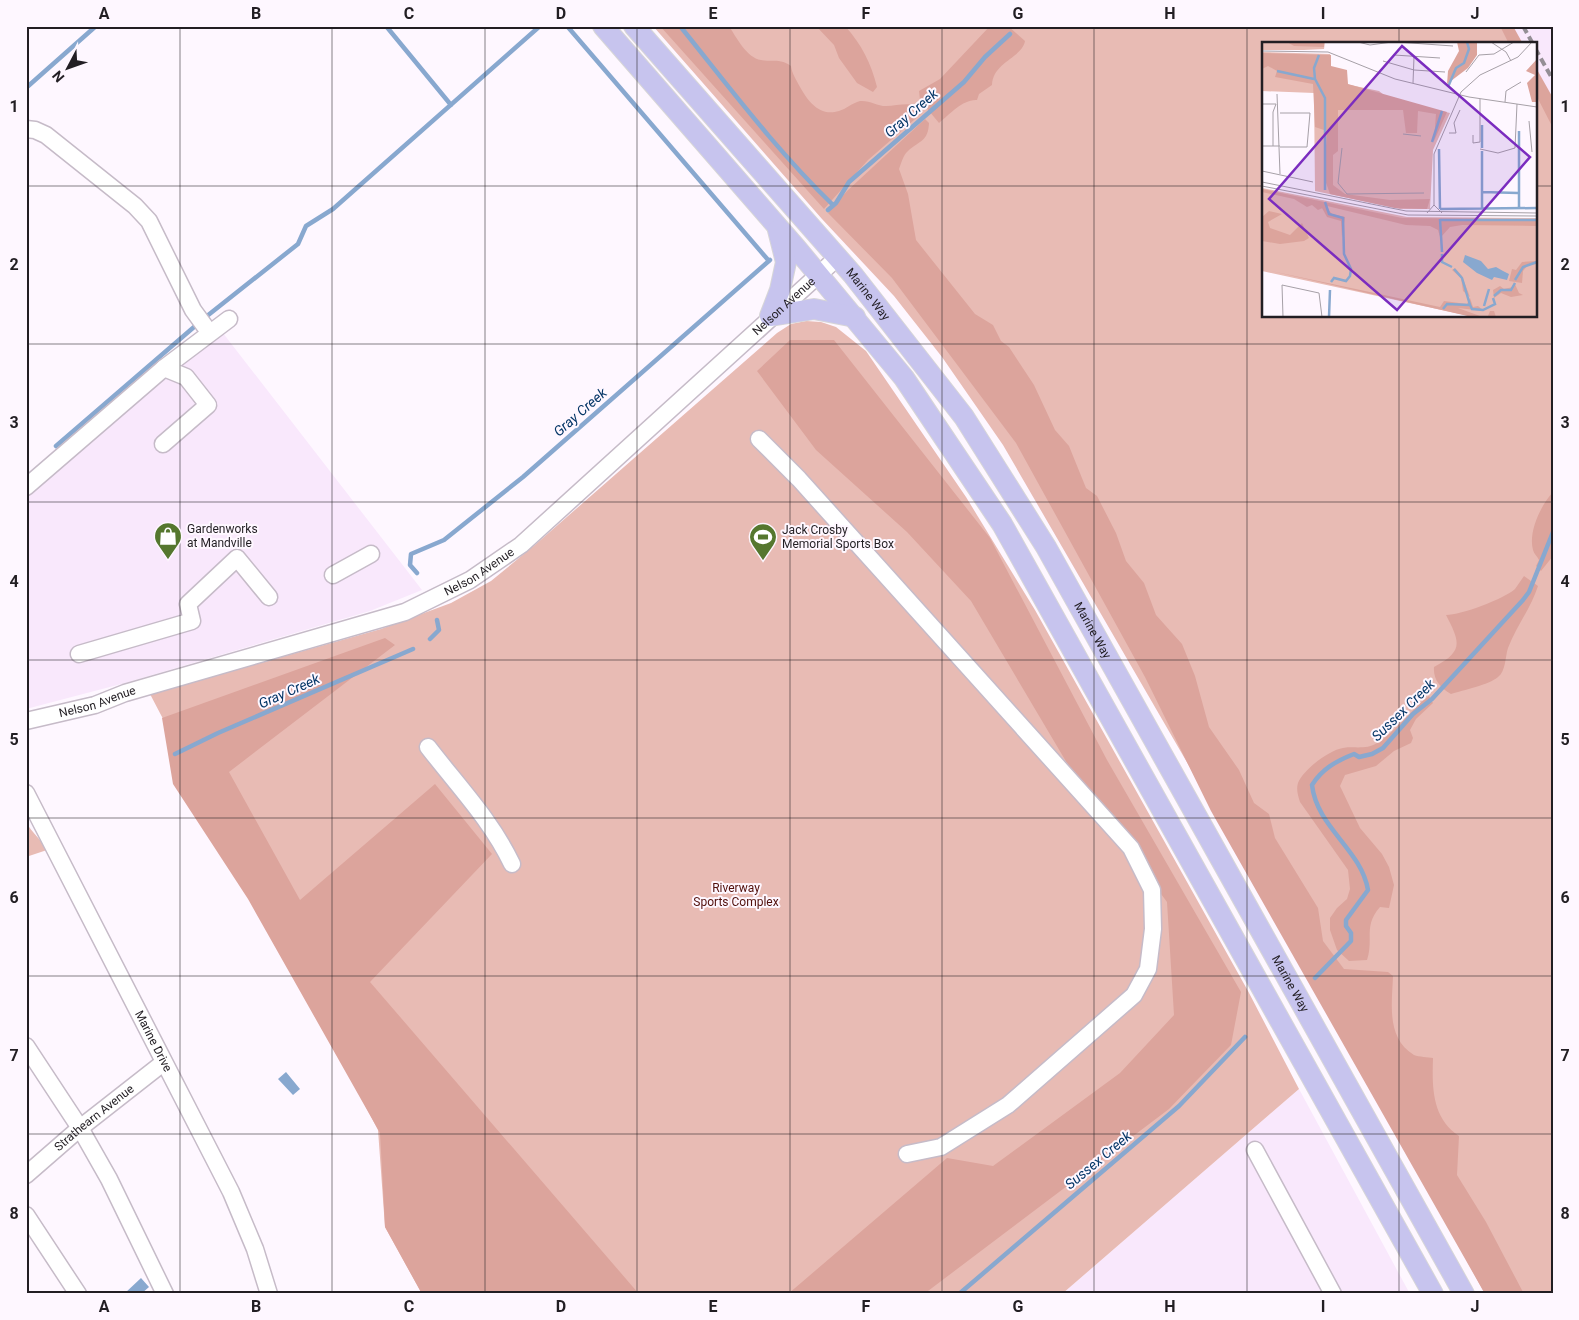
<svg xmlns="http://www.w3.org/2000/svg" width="1579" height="1320" viewBox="0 0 1579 1320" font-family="Roboto,sans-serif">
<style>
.built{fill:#f9e8fc}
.green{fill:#e8bbb4}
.forest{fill:#dca49c}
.water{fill:#88a8cf}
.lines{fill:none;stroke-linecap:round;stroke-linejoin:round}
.stream{stroke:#88a8cf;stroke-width:4.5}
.minor-casing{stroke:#c6bbc8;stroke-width:19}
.major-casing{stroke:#d7d6d7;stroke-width:22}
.minor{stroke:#fff;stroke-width:16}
.major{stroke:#c7c4ee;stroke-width:20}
.rail{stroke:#948e95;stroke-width:4;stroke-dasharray:8 4;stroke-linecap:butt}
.grid{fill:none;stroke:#221e23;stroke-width:1;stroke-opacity:0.55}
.labels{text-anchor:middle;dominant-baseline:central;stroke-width:4;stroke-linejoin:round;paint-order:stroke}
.street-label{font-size:12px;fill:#221e23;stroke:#fef7ff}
.poi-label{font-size:12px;fill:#221e23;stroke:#fef7ff;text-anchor:start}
.park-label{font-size:12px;fill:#510f0b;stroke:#fef7ff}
.water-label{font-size:14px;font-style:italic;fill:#053667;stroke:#fef7ff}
.inset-river{fill:none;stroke:#88a8cf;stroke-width:2.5}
.inset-road{fill:none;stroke:#a6a0a7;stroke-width:1}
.view{fill:#7b2cbf;fill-opacity:0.15;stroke:#7b2cbf;stroke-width:2.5}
.inset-edge{fill:none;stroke:#221e23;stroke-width:2.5}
.neatline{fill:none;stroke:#221e23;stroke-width:2}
.grid-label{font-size:16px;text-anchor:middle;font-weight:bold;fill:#221e23}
</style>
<rect width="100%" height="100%" fill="#fef7ff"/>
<path class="built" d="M1512 26H1553V100L1535 69V44H1522Z
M216 324 422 590 370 611 125 683 26 709V496Z
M1299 1089 1410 1294H1062Z"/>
<path class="green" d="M653 26H1512L1522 44H1263V316H1535V69L1553 100V1294H1485L1308 971 1003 445 942 357 894 296 822 219Z
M806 321 821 322 836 327 866 351 966 497 1035 610 1248 991 1299 1089 1062 1294H422L385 1227 378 1130 150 694 381 629 451 603 491 581 536 544 777 333 791 324Z
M26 822C32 833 41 839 47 850L26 857Z"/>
<path class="forest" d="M660 26H729C736 37 747 58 761 60 773 62 780 58 791 66 792 74 796 79 800 87 808 101 819 117 839 111 846 109 852 103 860 101 869 100 877 106 886 106 895 106 905 103 914 105 918 107 919 110 922 113L868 160 824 209Z
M816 26H845C862 45 871 63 877 87L873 92 857 83 839 58 834 45Z
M990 26H1008L1025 41C1022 58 993 62 992 85L979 94 977 100C963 99 950 114 939 123L920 100 919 91 940 79Z
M1500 26H1513L1523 44H1509Z
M1535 66 1553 98V128L1535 93Z
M925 119 929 123C928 142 920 140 908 151 903 155 901 164 899 169L908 194 916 240 975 314 993 325 1001 341 1009 347 1034 385 1055 430 1069 446 1086 488 1097 496 1116 533 1126 561 1144 583 1156 615 1182 644 1195 676 1209 727 1239 770 1254 803 1269 814 1275 838 1318 908 1323 941 1344 969 1388 972 1393 976C1392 1004 1386 1038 1414 1055 1419 1057 1428 1057 1433 1058 1432 1088 1432 1118 1459 1136L1457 1175 1486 1222 1524 1294H1485L1211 811 1145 677 1016 443 892 278 828 213 847 191Z
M790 340H834L990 538 1107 760 1241 992 1231 1045 1169 1109 924 1294H788L947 1158 993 1166 1120 1073 1174 1015 1167 902 1080 785 971 601 907 532 816 450 757 371Z
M1553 492V556L1541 571 1536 566 1539 560C1537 556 1534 554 1533 550 1528 532 1541 505 1553 492Z
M1524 576 1538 586C1531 608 1516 627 1508 648 1505 657 1506 671 1498 677 1489 685 1463 690 1451 694 1440 688 1433 679 1434 667 1464 651 1460 642 1446 615 1461 615 1504 599 1515 589 1518 585 1521 580 1524 576Z
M385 638 395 645 229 772 300 900 435 784 492 854 370 982 639 1294H422L385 1227 380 1133 248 899 173 784 162 718Z
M1429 696 1433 703 1416 719 1410 730 1413 738 1411 743 1394 751 1376 766 1345 775 1340 786 1360 828 1382 854 1389 867 1394 885 1389 908 1380 907C1363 926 1374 939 1367 960L1349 961 1337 950 1330 930V918L1337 908 1347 899 1350 889 1348 870 1300 802C1298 796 1296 789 1298 783 1303 770 1329 750 1343 748 1354 746 1367 750 1377 743 1396 732 1410 710 1429 696Z"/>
<path class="water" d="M286 1072 300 1089 293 1095 278 1079Z
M141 1278 149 1287 141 1294H124Z"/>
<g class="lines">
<path class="stream" d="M386 26 451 105
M567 26 769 261
M680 26C730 88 776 150 833 205
M26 88 96 26
M828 210 836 203 849 182 964 82 985 57 1010 34
M207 316 298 244 306 226 333 209 540 26
M56 446 194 327
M417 573 410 565 411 554 444 540 523 477 770 260
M430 639 439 630 437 620
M175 754 218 733 413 649
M1315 978 1351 941V933L1346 926V920L1368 890C1361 849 1317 828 1312 785 1322 769 1336 761 1354 754L1359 757 1372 754 1383 748 1413 714 1432 699 1523 600 1529 592 1553 532
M959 1294 1179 1106 1245 1037"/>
<g class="minor-casing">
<g id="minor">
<path d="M26 129 35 130 46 135 135 206 149 221 193 310 209 332"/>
<path d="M164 368 229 319"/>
<path d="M759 439 799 479 1131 848 1152 890 1153 929 1148 969 1134 995 1008 1105 941 1147 907 1154"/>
<path d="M26 487 164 368 186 377 208 405 163 444"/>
<path d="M333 575 371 554"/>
<path d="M79 654 192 621 188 604 237 558 269 597"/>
<path id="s1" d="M26 721 95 705 125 693 405 612 470 580 521 545 838 257"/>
<path d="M428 747C458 786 491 820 512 864"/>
<path id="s2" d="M26 793 231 1192 255 1249 269 1294"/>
<path d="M26 1046 80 1128 109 1179 165 1294"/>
<path d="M1255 1150 1333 1294"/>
<path id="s3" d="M26 1175 80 1128 163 1063"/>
<path d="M26 1215 78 1294"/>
</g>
</g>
<g class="major-casing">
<g id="major">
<path d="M603 26 797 249 904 378 1002 524 1433 1294"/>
<path id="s4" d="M634 26 853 275 964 417 1046 547 1464 1294"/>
<path d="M778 230 786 262 780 290 770 316 814 309 855 317"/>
</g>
</g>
<use href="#minor" class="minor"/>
<use href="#major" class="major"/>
<path class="rail" d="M1523 26 1533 44
M1535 48 1553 80"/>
</g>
<path class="grid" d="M180 26V1294M332 26V1294M485 26V1294M637 26V1294M790 26V1294M942 26V1294M1094 26V1294M1247 26V1294M1399 26V44M26 186H1263M1535 186H1553M1399 316V1294M26 344H1553M26 502H1553M26 660H1553M26 818H1553M26 976H1553M26 1134H1553"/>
<defs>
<g id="shop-pin" transform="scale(1.4375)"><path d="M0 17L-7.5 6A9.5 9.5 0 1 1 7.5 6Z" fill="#55772e" stroke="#fef7ff"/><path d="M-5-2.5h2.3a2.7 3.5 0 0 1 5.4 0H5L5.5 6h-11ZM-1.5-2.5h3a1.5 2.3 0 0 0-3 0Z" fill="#fff"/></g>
<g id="stadium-pin" transform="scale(1.4375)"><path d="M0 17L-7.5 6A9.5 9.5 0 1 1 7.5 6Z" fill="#55772e" stroke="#fef7ff"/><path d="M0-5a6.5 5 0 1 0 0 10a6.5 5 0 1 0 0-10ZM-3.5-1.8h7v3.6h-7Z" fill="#fff"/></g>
</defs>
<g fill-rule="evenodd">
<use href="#shop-pin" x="168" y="536"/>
<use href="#stadium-pin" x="763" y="537"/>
</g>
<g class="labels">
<g class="street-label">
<text stroke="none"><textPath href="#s4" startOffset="356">Marine Way</textPath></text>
<text stroke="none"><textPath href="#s1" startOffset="884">Nelson Avenue</textPath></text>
<text stroke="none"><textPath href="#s1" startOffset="479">Nelson Avenue</textPath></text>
<text stroke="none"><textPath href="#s4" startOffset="761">Marine Way</textPath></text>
<text stroke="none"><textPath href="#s1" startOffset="74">Nelson Avenue</textPath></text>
<text stroke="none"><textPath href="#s4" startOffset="1166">Marine Way</textPath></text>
<text stroke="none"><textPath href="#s2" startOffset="279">Marine Drive</textPath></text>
<text stroke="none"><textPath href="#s3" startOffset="89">Strathearn Avenue</textPath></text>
</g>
<g class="poi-label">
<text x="187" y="529">Gardenworks<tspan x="187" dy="14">at Mandville</tspan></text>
<text x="782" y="530">Jack Crosby<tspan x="782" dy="14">Memorial Sports Box</tspan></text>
</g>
<g class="park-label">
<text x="736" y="888">Riverway<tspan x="736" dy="14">Sports Complex</tspan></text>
</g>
<g class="water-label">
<text transform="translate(911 113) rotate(-41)">Gray Creek</text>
<text transform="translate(580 412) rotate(-41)">Gray Creek</text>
<text transform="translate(289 691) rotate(-24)">Gray Creek</text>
<text transform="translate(1403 710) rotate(-44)">Sussex Creek</text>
<text transform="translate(1098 1160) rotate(-40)">Sussex Creek</text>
</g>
</g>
<g transform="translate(1262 42)">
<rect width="275" height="275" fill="#fef7ff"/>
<path d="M0 0H63L62 7 42 8H0ZM0 10 68 12 69 39 117 49 127 57 188 71 171 108 168 167H138L53 149 52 51 0 49ZM0 146 145 175 275 176V275H212L0 229Z" fill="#e8bbb4"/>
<path d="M25 0H62V5L32 4ZM195 0H215V13L206 26 185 42 186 29 197 9ZM0 11 69 13V24L85 28 86 42 185 70 172 99 174 72 156 69 155 91H144L141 68H76V109L71 113V143L83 152 128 158 168 157 165 167 133 166 68 152 62 135 65 89 53 85 51 42 13 35 15 29 6 24 0 27ZM275 17V60H270L265 41 273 33 264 29ZM0 147 140 176 275 177V184L200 183 188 185 179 195 178 181V195L176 188 168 184 144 183 65 164 56 168 50 163 45 165 32 157 0 150ZM63 164 70 172 83 175 80 195 79 179 65 175 60 166ZM7 169 20 172 6 180 8 186 28 193 40 181 47 196 42 199 18 202 0 199V175ZM275 219V222L266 223 261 229 260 241 247 239 250 227 254 228 260 220ZM193 226 200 234 208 255 201 249 199 236 190 228ZM0 227 178 265 182 259 205 262 208 256 211 265 216 264 222 269 196 266 218 274H226L228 269H232L234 275H210ZM252 240 257 251 261 253 249 255 239 251 232 256 231 248 238 244 242 247 251 245Z" fill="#dca49c"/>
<path d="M203 213 219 219 226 227 234 225 241 229 247 232 245 238 232 235 230 238 215 231 201 220Z" fill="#88a8cf"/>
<path class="inset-river" d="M57 13 52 26 53 37 63 56V148M15 29 52 37M186 45 194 26 202 21 207 7 205 0M257 89V166M170 100 180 69M220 106V83M177 107 178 167M220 109V167M220 150 256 151M63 160 67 172 81 176 82 212 89 227 88 234 84 239 72 236 69 240M178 167 275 166M178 177 180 210M178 178H275M180 212V220L190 225M192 227 200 236 208 263M253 238 261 225 275 220M232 254 239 248H249L253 241M208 263 210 267 221 268 233 262 231 256M222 264 227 247M181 267 185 262 207 263M67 275 68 248"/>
<path class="inset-road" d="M96 0 108 3 130 0M135 0 191 4M229 0 244 10 249 19M0 9 66 10 133 37 207 55 275 65M132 13 178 16M121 19 152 28 183 30M204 30 217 13 232 12 252 0M151 41 152 15M15 52 18 132M243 60 244 49 259 40M0 62H14L11 70V104M18 71H48L45 105H18M267 79 270 110M187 91H194L192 81 198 68M141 92 159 94M211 93V101L218 100V57M0 104H18M80 106 76 141 85 152 162 151M218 107 236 111 253 106 255 62M0 129 51 140M0 140 144 169 275 171M0 144 146 173 275 174M172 164V112L199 50 218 33 256 15 270 0M165 171 172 163 180 171M21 275 20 243 57 251 60 275"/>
<path class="view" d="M140 4 268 115 135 268 7 157Z"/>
<rect width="275" height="275" class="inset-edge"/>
</g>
<rect width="1579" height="1320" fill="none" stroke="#fef7ff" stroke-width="55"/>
<g transform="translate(68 68) rotate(229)" stroke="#fef7ff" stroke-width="4" paint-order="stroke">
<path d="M0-4L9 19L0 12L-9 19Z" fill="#221e23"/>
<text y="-8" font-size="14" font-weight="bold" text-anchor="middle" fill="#221e23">N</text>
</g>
<rect x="28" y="28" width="1524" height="1264" class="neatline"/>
<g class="grid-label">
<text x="104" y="19">A</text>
<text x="256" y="19">B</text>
<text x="409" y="19">C</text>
<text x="561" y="19">D</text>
<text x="713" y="19">E</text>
<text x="866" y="19">F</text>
<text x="1018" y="19">G</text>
<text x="1170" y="19">H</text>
<text x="1323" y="19">I</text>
<text x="1475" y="19">J</text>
<text x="14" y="112">1</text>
<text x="1565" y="112">1</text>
<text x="14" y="270">2</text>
<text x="1565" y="270">2</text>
<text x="14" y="428">3</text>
<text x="1565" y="428">3</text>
<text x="14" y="587">4</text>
<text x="1565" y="587">4</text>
<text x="14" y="745">5</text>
<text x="1565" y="745">5</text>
<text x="14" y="903">6</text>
<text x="1565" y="903">6</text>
<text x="14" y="1061">7</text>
<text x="1565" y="1061">7</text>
<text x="14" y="1219">8</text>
<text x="1565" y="1219">8</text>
<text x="104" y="1312">A</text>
<text x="256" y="1312">B</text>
<text x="409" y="1312">C</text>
<text x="561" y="1312">D</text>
<text x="713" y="1312">E</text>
<text x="866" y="1312">F</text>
<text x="1018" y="1312">G</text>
<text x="1170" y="1312">H</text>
<text x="1323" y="1312">I</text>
<text x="1475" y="1312">J</text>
</g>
</svg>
